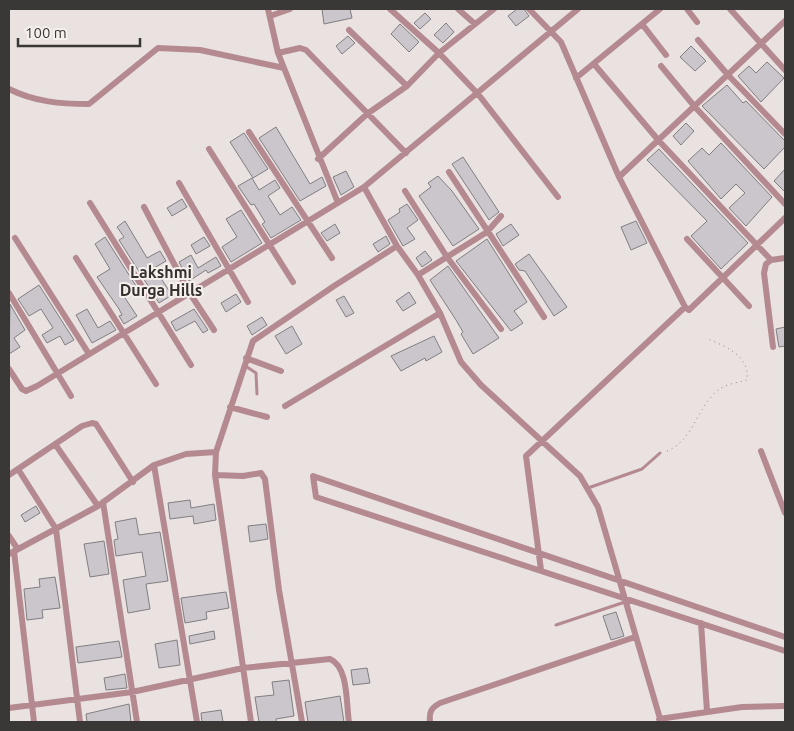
<svg xmlns="http://www.w3.org/2000/svg" width="794" height="731" viewBox="0 0 794 731" font-family="Ubuntu,sans-serif">
<style>
.building{fill:#cac6cb;stroke:#817e82}
.lines{fill:none;stroke-linecap:round;stroke-linejoin:round}
.path{stroke:#8c8886;stroke-width:1;stroke-dasharray:1 4;stroke-linecap:butt}
.service{stroke:#b48a90;stroke-width:3}
.minor{stroke:#b48a90;stroke-width:6}
.labels{text-anchor:middle;dominant-baseline:central;stroke-width:4;stroke-linejoin:round;paint-order:stroke}
.neighbourhood-label{font-size:16px;font-weight:bold;fill:#36312f;stroke:#f6f0ed}
</style>
<rect width="100%" height="100%" fill="#e9e2e0"/>
<path class="building" d="M322 9H350L352 18 324 24Z
M517 9H524L529 16 516 26 508 16Z
M425 13 431 19 420 29 414 23Z
M446 23 454 32 443 43 434 35Z
M400 24 419 42 409 52 391 34Z
M348 36 355 43 342 54 336 46Z
M691 46 706 61 695 71 680 57Z
M767 62 784 78 761 102 738 76 749 66 756 73Z
M727 85 743 103 746 101 785 141V147L764 169 702 106Z
M686 123 694 131 681 145 673 136Z
M276 127 310 184 322 177 326 186 300 201 259 138Z
M244 133 268 169 253 178 230 142Z
M721 143 772 197 746 226 729 208 745 193 736 184 721 199 688 161 702 148 709 155Z
M659 149 748 243 721 269 691 236 707 221 647 160Z
M463 157 499 212 489 220 452 164Z
M785 169V192L774 181Z
M346 171 354 187 341 195 333 177Z
M438 176 452 191 479 229 453 246 419 196 431 187 428 183Z
M252 178 259 190 275 180 280 188 268 196 280 215 292 207 301 220 271 238 262 224 265 222 254 204 251 205 238 186Z
M182 199 187 207 172 216 167 208Z
M407 204 418 220 407 228 415 239 403 246 388 220 400 212 399 209Z
M241 210 262 243 231 262 222 247 237 237 226 219Z
M125 221 147 258 160 251 166 261 154 268 172 295 159 303 119 240 124 237 117 227Z
M636 221 647 243 631 250 621 227Z
M335 224 340 233 327 241 321 233Z
M511 224 519 235 503 246 496 234Z
M386 236 390 244 378 252 373 244Z
M105 237 138 289 125 298 137 316 124 324 119 316 122 315 119 309 97 277 110 269 95 244Z
M204 237 210 246 196 254 191 245Z
M487 239 527 302 514 311 523 323 511 331 456 261Z
M425 251 432 260 422 267 416 258Z
M529 254 567 307 554 316 525 271 519 270 515 264Z
M191 255 198 268 216 257 221 266 208 273 206 270 189 281 179 262Z
M448 266 499 338 473 354 461 334 463 332 456 320 430 280Z
M39 285 74 340 65 345 60 336 47 343 42 335 53 328 41 309 29 316 18 299Z
M409 292 416 303 403 311 396 301Z
M236 294 241 302 226 312 221 303Z
M344 296 354 313 346 317 336 300Z
M10 304 25 330 14 338 20 347 9 354Z
M87 309 98 328 110 321 116 330 92 343 76 315Z
M194 309 208 330 203 333 195 321 176 331 171 322Z
M262 317 267 325 252 335 247 326Z
M292 326 302 344 286 354 275 336Z
M785 327V346L779 347 776 329Z
M434 336 442 352 426 361 425 358 401 371 391 356Z
M190 500 191 508 214 504 216 520 194 524 193 516 170 519 168 503Z
M36 506 40 513 25 522 21 515Z
M136 518 139 535 160 532 168 581 146 584 150 609 128 613 123 580 146 576 142 552 116 556 114 540 118 539 115 522Z
M266 524 268 539 250 542 248 526Z
M104 541 109 574 90 577 84 544Z
M55 577 60 608 42 610 43 618 27 620 24 589 40 587 39 579Z
M226 592 229 608 206 612 207 619 185 623 181 598Z
M616 612 624 636 611 640 603 616Z
M214 631 215 639 190 644 189 636Z
M177 640 180 665 159 668 155 644Z
M119 641 122 657 78 663 76 647Z
M367 668 370 683 353 685 351 670Z
M125 674 127 688 106 690 104 678Z
M289 680 294 716 276 719V722H259L255 697 274 695 272 682Z
M340 696 344 722H308L305 702Z
M129 704 131 722H87L86 714Z
M221 710 223 722H202L201 713Z"/>
<g class="lines">
<path class="path" d="M667 451C695 440 696 405 721 388 728 384 739 382 747 380 750 355 724 346 706 338"/>
<path class="service" d="M244 365 256 373 257 394
M588 488 642 469 660 453
M556 625 625 602"/>
<path class="minor" d="M268 9 278 53 338 203
M390 9 439 53 478 94 558 197
M458 9 475 24
M529 9 561 42 619 177 685 307 689 310 785 218
M687 9 697 22
M730 9 785 70
M270 16 290 9
M642 24 666 55
M349 30 407 86
M698 40 728 75 785 134
M278 53 300 48 306 50 406 153
M594 64 659 141 771 260 785 258
M661 66 695 107 785 204
M576 78 660 9
M9 89C35 102 61 104 89 104L158 48 200 50 284 68
M249 132 332 258
M209 149 293 282
M318 159 367 114 407 86 439 53 494 9
M449 172 544 317
M619 177 785 21
M179 183 248 302
M364 187 397 246 418 275 440 313 461 362 481 385 580 476 598 507 661 722
M405 191 447 257 501 329
M90 203 191 365
M144 207 189 292 214 330
M15 238 89 354
M687 239 749 306
M76 258 156 384
M771 260 766 264 764 273 773 347
M418 275 487 232 501 216
M9 293 71 396
M246 358 281 371
M9 369 22 389 26 391 37 386 364 187 578 9
M285 406 440 313
M230 407 267 417
M55 444 98 506
M761 451 785 513
M154 465 197 722
M18 469 56 529 80 722
M9 475 82 426 92 423 96 424 133 482
M215 475 243 476 261 473 265 479 279 590 302 722
M103 502 137 722
M9 536 17 548
M14 551 34 722
M9 554 98 506 154 465 186 454 216 452
M541 570 526 456 685 307
M701 623 707 711
M785 637 313 476 316 497 785 651
M9 708 132 692 243 668 330 659C349 667 346 705 349 722
M659 719 742 707 785 706
M251 722 215 475 216 452 253 341 334 286 397 246
M430 722C429 712 431 708 440 703L635 637"/>
</g>
<g class="labels">
<g class="neighbourhood-label">
<text x="161" y="272">Lakshmi<tspan x="161" dy="18">Durga Hills</tspan></text>
</g>
</g>
<rect width="794" height="731" fill="none" stroke="#3a3837" stroke-width="20"/>
<path d="M18 38v8h122v-8" fill="none" stroke="#3a3837" stroke-width="2.5"/>
<text x="25" y="38" font-size="15" fill="#3a3837" stroke="#f6f0ed" stroke-width="4" paint-order="stroke">100 m</text>
</svg>
